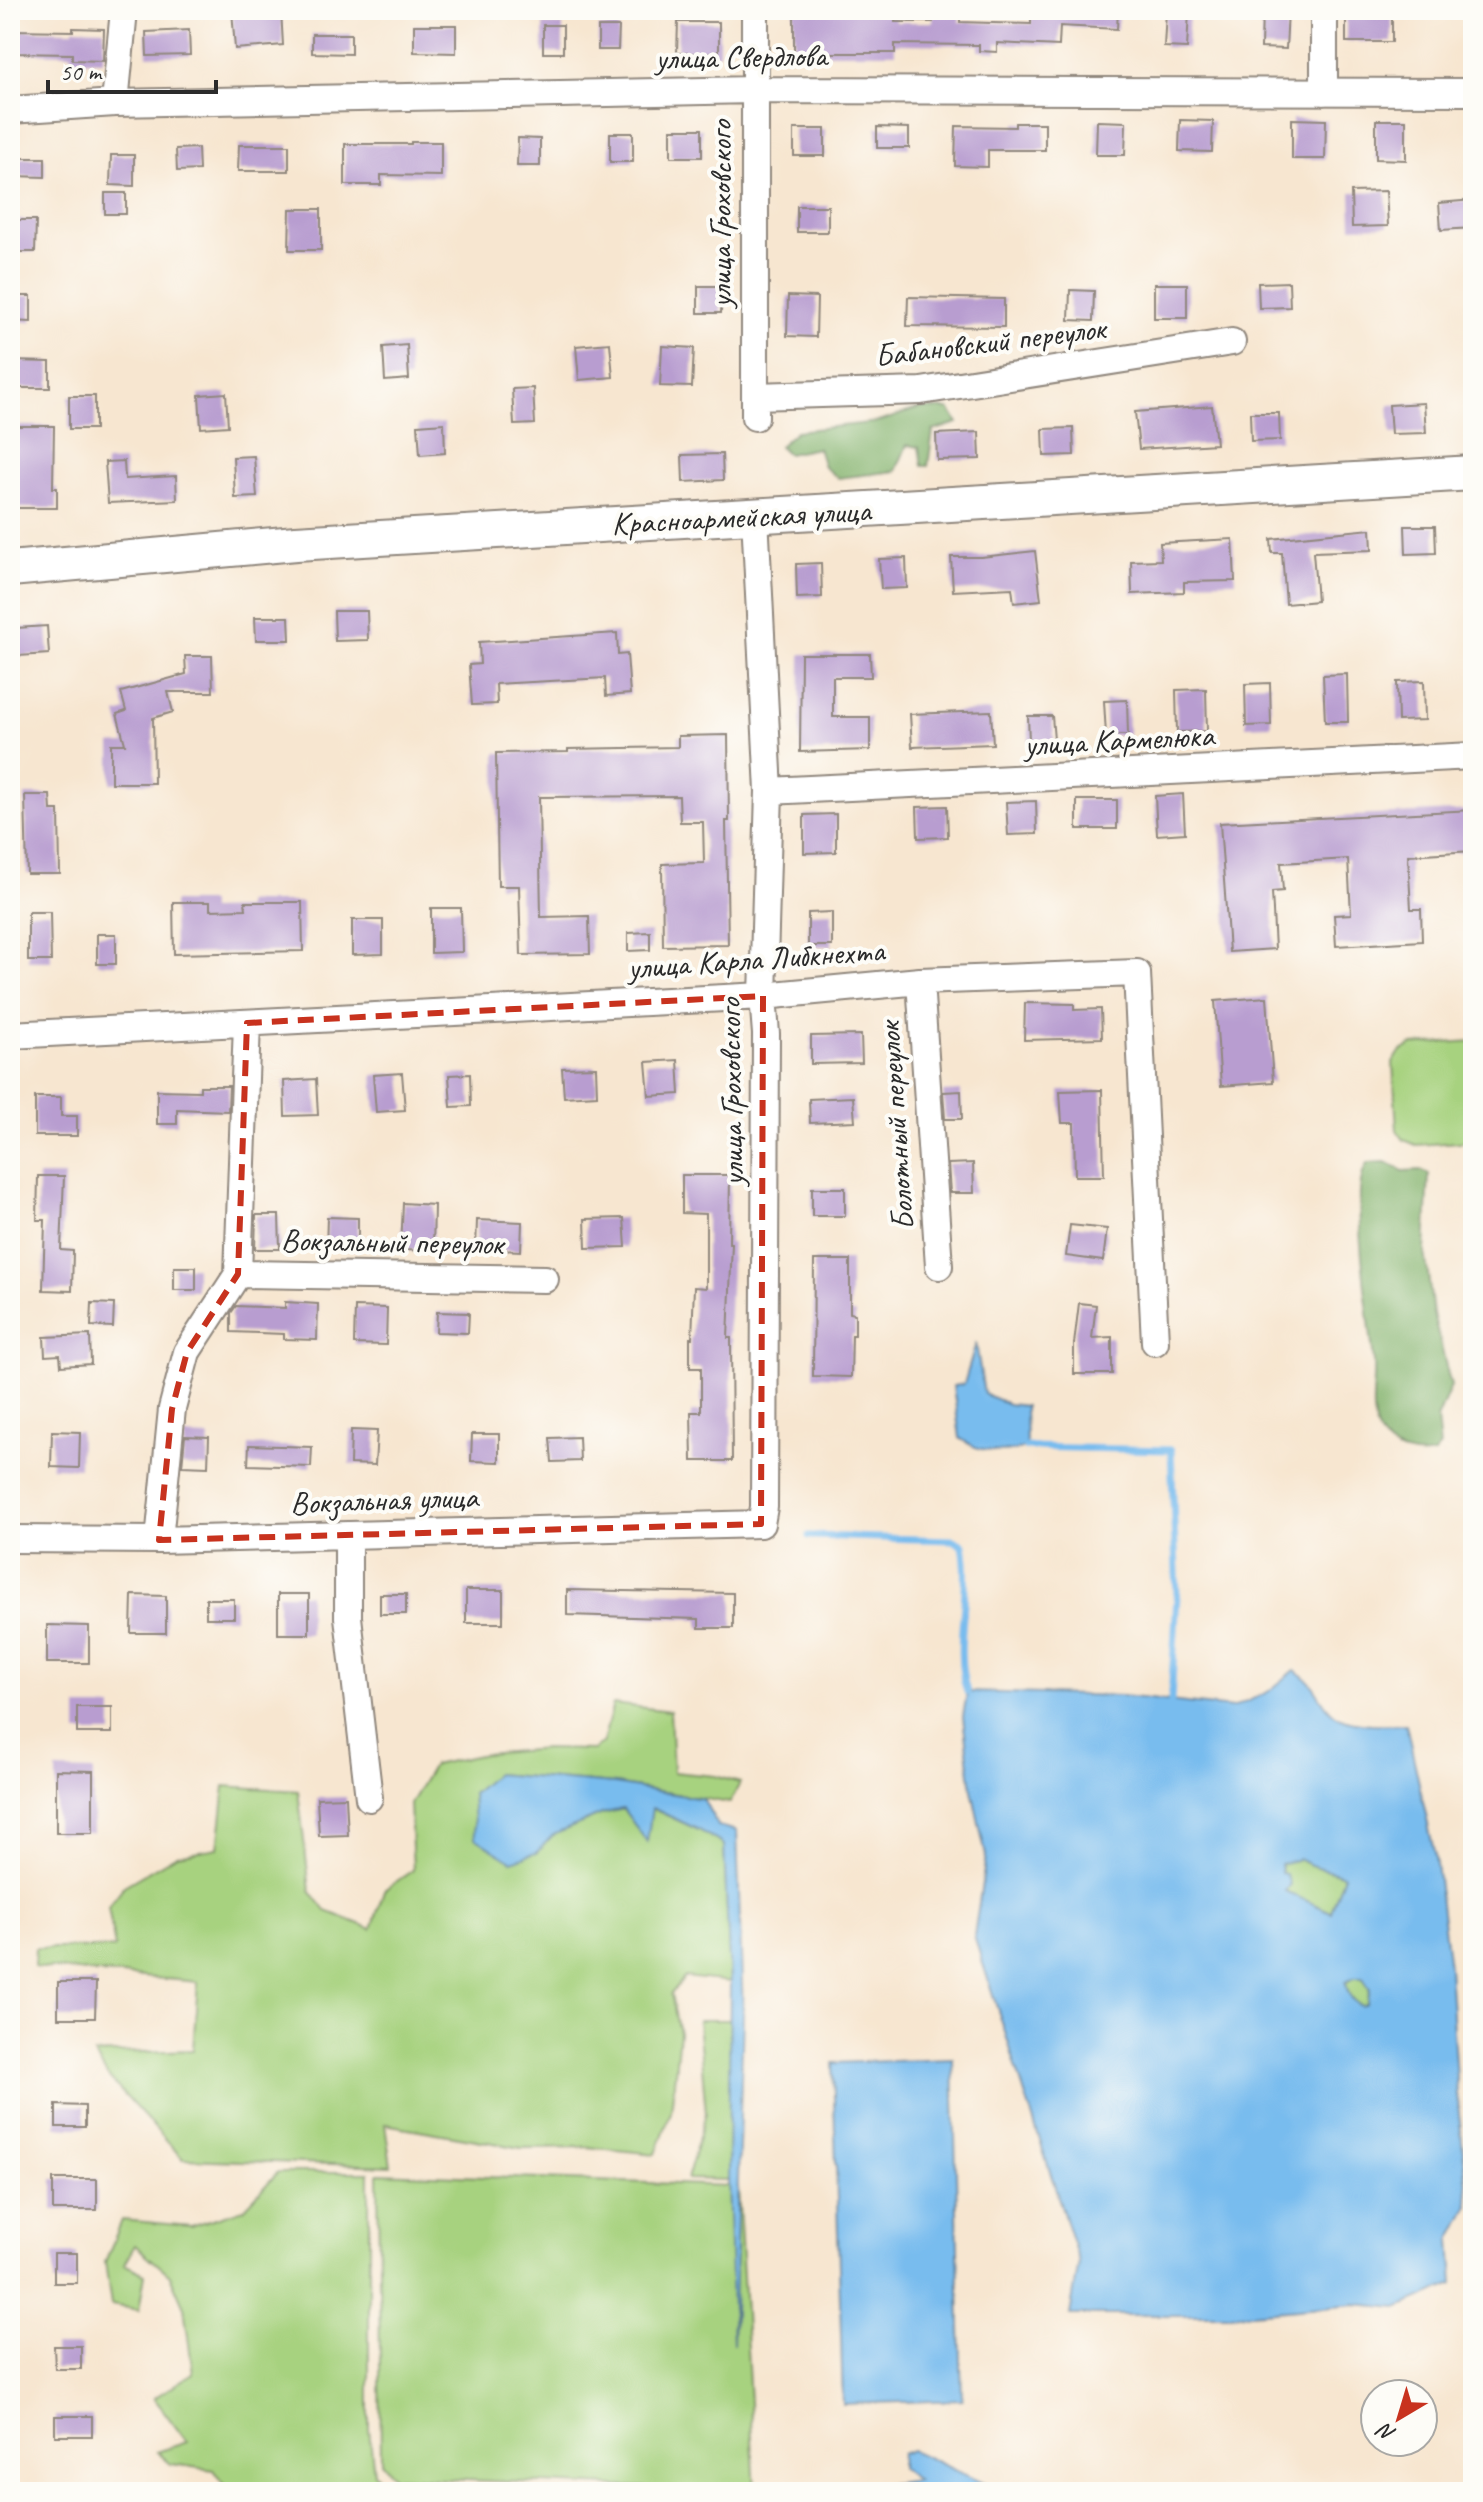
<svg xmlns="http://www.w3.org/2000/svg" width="1483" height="2502" viewBox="0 0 1483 2502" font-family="Caveat,sans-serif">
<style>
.green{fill:#a7d27f;stroke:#697e55;stroke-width:2}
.forest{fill:#85b46e;stroke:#58704c;stroke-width:2}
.water{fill:#78bcee;stroke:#52748c;stroke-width:2;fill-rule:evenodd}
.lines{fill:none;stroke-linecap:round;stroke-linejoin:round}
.stream{stroke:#78bcee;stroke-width:7}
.building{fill:#b89dd0}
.minor-casing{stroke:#91887e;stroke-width:30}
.major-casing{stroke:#91887e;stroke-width:38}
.minor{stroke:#fff;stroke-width:26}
.major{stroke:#fff;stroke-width:34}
.marked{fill:none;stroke:#c8321e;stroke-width:6;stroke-dasharray:16 10;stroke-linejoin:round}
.labels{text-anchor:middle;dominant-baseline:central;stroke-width:8;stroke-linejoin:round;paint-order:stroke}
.street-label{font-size:32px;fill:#2b2b2b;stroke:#fdfcf7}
</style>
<rect width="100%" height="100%" fill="#fdfcf7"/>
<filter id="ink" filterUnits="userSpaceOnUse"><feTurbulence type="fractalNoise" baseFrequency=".0125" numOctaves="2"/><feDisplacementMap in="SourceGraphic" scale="16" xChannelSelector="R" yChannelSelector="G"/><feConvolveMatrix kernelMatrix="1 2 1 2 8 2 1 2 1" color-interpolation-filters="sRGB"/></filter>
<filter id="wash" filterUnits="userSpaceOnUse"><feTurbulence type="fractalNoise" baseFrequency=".006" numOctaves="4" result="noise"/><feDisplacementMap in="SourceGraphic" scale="32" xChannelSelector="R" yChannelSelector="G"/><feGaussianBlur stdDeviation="1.8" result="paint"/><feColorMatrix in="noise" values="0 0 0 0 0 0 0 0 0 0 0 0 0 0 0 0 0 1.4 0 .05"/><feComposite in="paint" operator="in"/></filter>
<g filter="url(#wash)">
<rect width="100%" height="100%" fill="#f7e6d0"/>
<path class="green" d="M1473 1041V1141L1416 1145 1404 1140 1397 1130 1393 1063 1400 1052 1412 1045Z
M613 1704 670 1711 673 1772 715 1776 740 1783 730 1803 615 1784 496 1774 472 1794 536 1853 552 1835 602 1814 623 1809 647 1841 651 1808 699 1830 724 1845 730 1982 685 1977 671 1994 679 2033 671 2112 656 2154 587 2147 522 2148 385 2124 391 2166 183 2159 108 2077 94 2054 193 2050 198 1982 34 1967 35 1948H115L108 1907 124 1886 177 1855 218 1848 225 1786 298 1791 310 1890 326 1911 372 1929 384 1890 413 1870 410 1804 433 1765 484 1754 546 1749 593 1750 603 1742Z
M1299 1859C1310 1868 1330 1869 1344 1875L1331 1912 1284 1891 1280 1863Z
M1354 1978H1363L1370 1990 1367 2004 1362 2007C1351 1999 1347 1995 1346 1982Z
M698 2020H731L728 2180 687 2179 706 2113Z
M278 2172H369V2429L374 2473 391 2491 417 2492H230L214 2470 171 2464 157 2452 187 2442 154 2398 193 2373 184 2307 170 2275 135 2245 124 2264 145 2274 139 2310 111 2305 105 2262 122 2220 191 2226 244 2209Z
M378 2173 730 2186 733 2322 738 2187 755 2492 394 2477 381 2462Z"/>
<path class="forest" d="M920 408 949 409 958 423 933 431 928 466H922L919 447 907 445 896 471 838 478 824 467 818 448 788 454 779 446 796 431 878 422Z
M1386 1162 1403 1171 1421 1170 1429 1174 1425 1251 1433 1314 1451 1386 1437 1419 1440 1447 1434 1454C1416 1458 1390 1453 1380 1435 1367 1414 1376 1386 1374 1363 1371 1328 1347 1184 1368 1163Z"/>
<path class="water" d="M976 1343 984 1394 1008 1404 1025 1406 1026 1447C1005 1455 979 1453 960 1438L953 1386 964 1384Z
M1295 1670C1317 1683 1316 1696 1332 1712 1346 1726 1387 1725 1406 1724L1435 1856 1449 1967 1457 2095 1469 2205 1451 2240 1454 2284 1398 2308 1356 2304 1228 2315H1070L1079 2262 974 1936 986 1856 972 1790 963 1717 967 1692 1122 1696 1233 1708 1268 1692ZM1299 1859C1311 1868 1329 1869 1344 1875L1331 1912 1285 1891 1290 1884 1286 1874 1281 1873 1280 1864ZM1354 1978H1363L1370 1990 1367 2004 1362 2006C1351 2000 1347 1995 1346 1982Z
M495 1774 615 1784 703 1799 718 1826 737 1831 743 2014 733 2344 728 2180 730 1982 724 1845 699 1830 652 1808 647 1842 623 1809 602 1814 553 1835 536 1853 512 1861 475 1838 472 1794Z
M953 2059 962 2400 843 2404 833 2063Z
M911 2450 1002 2492H785L790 2488 829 2485 858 2488 917 2480 900 2468 901 2454Z"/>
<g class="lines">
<path class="stream" d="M1026 1447 1171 1450 1177 1595 1171 1701
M809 1536 953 1540 963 1545C972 1593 952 1645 967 1692"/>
</g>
<g id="blocks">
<path class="building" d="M232 10H281L283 45 235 49Z
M794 10H895V22H933V10H960V22L1031 24V10H1118L1117 29 1060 26 1059 46 997 43V52L979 51V45L895 44V53H794Z
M1262 10H1288L1286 49 1261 48Z
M1346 10H1392V42H1346Z
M1166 11 1189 12 1187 48 1164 47Z
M678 22H719V54L677 53Z
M414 25H456V53L414 52Z
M543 25H563V53H543Z
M598 27H619L618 50H598Z
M73 28 104 29 103 61 72 60V54L10 53V30L73 31Z
M189 30 190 55 147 56 146 32Z
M312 34H351V54L312 53Z
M1292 119 1326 120 1325 159H1292Z
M1180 120 1213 121 1212 152 1179 151Z
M1376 120H1406V160L1376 159Z
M1097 121 1126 122 1125 155H1096Z
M1015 123H1045V150H988V167L955 166 956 126 1015 127Z
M877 127 909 128V148H877Z
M671 129H702V157H671Z
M794 129H825V156H794Z
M610 133H633V162H610Z
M518 138 540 139V166H517Z
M411 142H441V176L381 175V185H345V144H411Z
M239 145H289V171H238Z
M198 148 199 170 177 171 176 149Z
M111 155H134V186L110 185Z
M14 158H45V177L14 176Z
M1386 191 1388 226 1352 227 1351 192Z
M105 193H126V214H105Z
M1473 200V228L1441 230 1439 203Z
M797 206H828V232H797Z
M290 209H321V250H289Z
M10 220H36L35 252H10Z
M1289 282 1290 307 1259 308 1258 283Z
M1154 284H1187V318H1154Z
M698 286H722L721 313H698Z
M1070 290 1094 291 1093 321 1069 320Z
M10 296H31V322L10 321Z
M788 296 817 297 816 337 787 336Z
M908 297 1004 299V327L907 326Z
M610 343 613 377 579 380 576 346Z
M407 345 409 379 385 381 383 347Z
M662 346 694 348 692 387 660 386Z
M10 361 50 362V388H10Z
M533 388 535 424 514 425 512 389Z
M226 393 228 426 201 428 199 395Z
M69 396H95V429H69Z
M1424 403 1426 433 1391 434 1389 405Z
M1212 406 1216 444 1139 449 1135 412Z
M1250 413H1279L1280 440 1251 441Z
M444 423 445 453 420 455 418 425Z
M10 426H54L53 488H57V508H12Z
M1073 428 1074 455 1044 456 1043 429Z
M979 432 980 459 937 460 936 434Z
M722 454 723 480 683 482 682 455Z
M254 456 257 497 235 498 233 457Z
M124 461 125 479 176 476 177 500 108 503 105 462Z
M1405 526H1435L1436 553 1406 554Z
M1371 529 1372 550 1313 552 1317 601 1286 604 1282 553H1272L1271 539Z
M1233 539 1235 581 1184 582V592L1132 594 1131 561 1161 560 1160 543Z
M1035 551 1041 600 1014 603 1012 588 953 591 951 557H981Z
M906 558 907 588 881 589 879 559Z
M821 563 822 597 797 598 796 564Z
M334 611H367L368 640 335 641Z
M255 617H289L290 640H256Z
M47 626 49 654 18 656 16 628Z
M617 633 618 655 627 654 630 694 606 696 605 678 496 684 497 704 472 705 469 665 480 664 479 642Z
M801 654H870L871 677H833V717H870V750L800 752Z
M185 656H212L213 692H168L173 712 153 718 154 783H111V744H125L117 714 126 711 121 692 186 674Z
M1347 674 1348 722H1325L1323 675Z
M1424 681 1425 720 1398 721 1397 682Z
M1270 683 1271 725 1246 726 1245 684Z
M1206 689 1207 731 1177 732 1176 690Z
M1127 700 1128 735H1106L1104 701Z
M991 711 993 744 912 747 910 714Z
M1028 716H1052L1054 740 1029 741Z
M728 735 729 821H726L728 945 663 946 662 864 704 863 703 822H680L679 796 539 797 541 917 589 916 590 954 521 955 519 886H498L496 753 568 752V749L678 747V736Z
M1183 794 1185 833 1157 835 1155 796Z
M25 795H50L51 810H59L60 874H27Z
M1077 800H1117V829H1077Z
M1036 801 1037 834 1008 835 1006 802Z
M947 806 948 837 918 838 917 807Z
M1473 810V851L1408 855 1411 909H1421L1422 941 1336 946 1334 915 1351 914 1348 859 1281 863 1283 891 1272 892 1275 949 1229 952 1220 823Z
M836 814V852L804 853V815Z
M173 902H210V910L246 909 245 902H302L303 951 174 954Z
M431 908H461L462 952 431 953Z
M28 912H50L51 961H28Z
M832 912V946H808V913Z
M352 920H383V954L352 955Z
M650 932V950L628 951V933Z
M97 934H116V964H97Z
M1267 997 1273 1082 1221 1086 1215 1001Z
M1025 1003 1074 1004V1010L1101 1009 1102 1038 1024 1040Z
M861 1035 862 1063 811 1064V1036Z
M678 1060 680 1094 649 1096 646 1062Z
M596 1067 597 1095 564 1097 562 1068Z
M402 1073 405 1110 376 1112 373 1075Z
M470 1074 471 1106 451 1107 449 1075Z
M316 1079 318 1115 285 1116 284 1081Z
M200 1086H229L228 1111 177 1109V1124H157V1090L200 1091Z
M1102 1090 1104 1176H1075L1074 1123H1062L1060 1091Z
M961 1091 962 1119H945L943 1092Z
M35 1097H61V1116H77V1136H35Z
M853 1097 855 1121 810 1123 809 1099Z
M973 1163 974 1193H950L948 1164Z
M682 1175H730L729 1243H732L728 1338H731L732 1461H692L691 1412H701V1368H690V1338H692L694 1287 706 1288V1214L682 1213Z
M38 1176H64L61 1250 73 1251 72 1291 43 1290 45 1220H37Z
M812 1188H845V1216H812Z
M403 1203 434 1205 433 1251 401 1250Z
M256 1215H279L280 1249H255Z
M327 1217 358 1218V1250L326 1249Z
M624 1218 626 1247 586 1248 585 1219Z
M477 1220 522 1222 521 1251 476 1249Z
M1070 1225 1107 1229 1103 1261 1066 1256Z
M814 1260H850V1313L855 1314V1335H852L851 1377 813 1376Z
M174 1267H196V1290H174Z
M285 1302 318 1304 317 1340 284 1339V1334L231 1332V1313L236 1306 285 1308Z
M92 1303 114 1304 113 1327 91 1326Z
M1079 1303 1096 1305 1092 1338 1112 1337V1374H1074V1344Z
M355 1307 387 1308 386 1345 354 1344Z
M437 1312 469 1313 468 1333 436 1332Z
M90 1335 91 1364 61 1366 60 1355 45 1356 44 1337Z
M351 1430 377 1431 375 1465 350 1464Z
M52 1431 80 1432 79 1468 51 1467Z
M472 1434H499V1462L471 1461Z
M185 1436 209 1437 208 1467 182 1466Z
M579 1437 580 1461 552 1462 550 1438Z
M249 1445 312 1447 311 1467 248 1465Z
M466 1590H503V1623H466Z
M567 1590 733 1593V1628H699V1619L567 1615Z
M278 1594H309V1634H278Z
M380 1594H406V1614H380Z
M132 1595 166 1596V1633H131Z
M206 1599H234V1618H206Z
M47 1625 89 1626V1663H47Z
M77 1707H112V1733H77Z
M56 1770 93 1771V1833H56Z
M346 1797 348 1835 319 1836 317 1798Z
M58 1982H96L95 2018H58Z
M56 2105 85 2106V2127H56Z
M53 2179H97V2210H53Z
M54 2253H77V2283H54Z
M54 2346H81V2369H55Z
M55 2416H92V2436H55Z"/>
</g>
</g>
<g filter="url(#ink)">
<use href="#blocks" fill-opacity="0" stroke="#91887e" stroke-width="2"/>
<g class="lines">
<g class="minor-casing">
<path id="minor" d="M755 10V417
M1324 10V92
M115 103 124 10
M10 110 115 103 753 90 1473 92
M755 396 921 391 1232 342
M769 791 1473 756
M920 981 939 1266
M10 1035 763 996 920 981 1137 973 1155 1342
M238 1274 545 1279
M348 1535V1617L369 1798
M10 1539 159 1540 761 1524 764 1507 766 1034 763 996 769 791 755 516
M159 1540 172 1409 187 1352 238 1274 247 1023"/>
</g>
<g class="major-casing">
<path id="major" d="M10 569 296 543 1473 473"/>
</g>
<use href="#minor" class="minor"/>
<use href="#major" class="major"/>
</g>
</g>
<path class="marked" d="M763 996 761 1524 159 1540 172 1409 187 1352 238 1274 247 1023Z"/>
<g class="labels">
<g class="street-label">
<text transform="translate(741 57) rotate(-1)">улица Свердлова</text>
<text transform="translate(720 214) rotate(-90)">улица Гроховского</text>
<text transform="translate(990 342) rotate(-7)">Бабановский переулок</text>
<text transform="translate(741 517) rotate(-3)">Красноармейская улица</text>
<text transform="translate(1119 740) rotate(-3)">улица Кармелюка</text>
<text transform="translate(756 959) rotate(-4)">улица Карла Либкнехта</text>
<text transform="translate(731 1092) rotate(-91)">улица Гроховского</text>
<text transform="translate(896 1126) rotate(-94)">Болотный переулок</text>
<text transform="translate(392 1242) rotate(1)">Вокзальный переулок</text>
<text transform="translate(384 1500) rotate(-2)">Вокзальная улица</text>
</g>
</g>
<rect width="1483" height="2502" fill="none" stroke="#fdfcf7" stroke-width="40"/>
<g transform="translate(1399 2418) rotate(218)"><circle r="38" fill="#fdfcf7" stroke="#a9a8a5" stroke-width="2"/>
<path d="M0-6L14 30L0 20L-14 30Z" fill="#c8321e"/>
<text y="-12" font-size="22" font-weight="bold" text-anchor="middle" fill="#2b2b2b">N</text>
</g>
<path d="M48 80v12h168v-12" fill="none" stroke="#2b2b2b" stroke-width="4"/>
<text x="60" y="80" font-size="24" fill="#2b2b2b" stroke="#fdfcf7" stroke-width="6" paint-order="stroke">50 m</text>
</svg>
